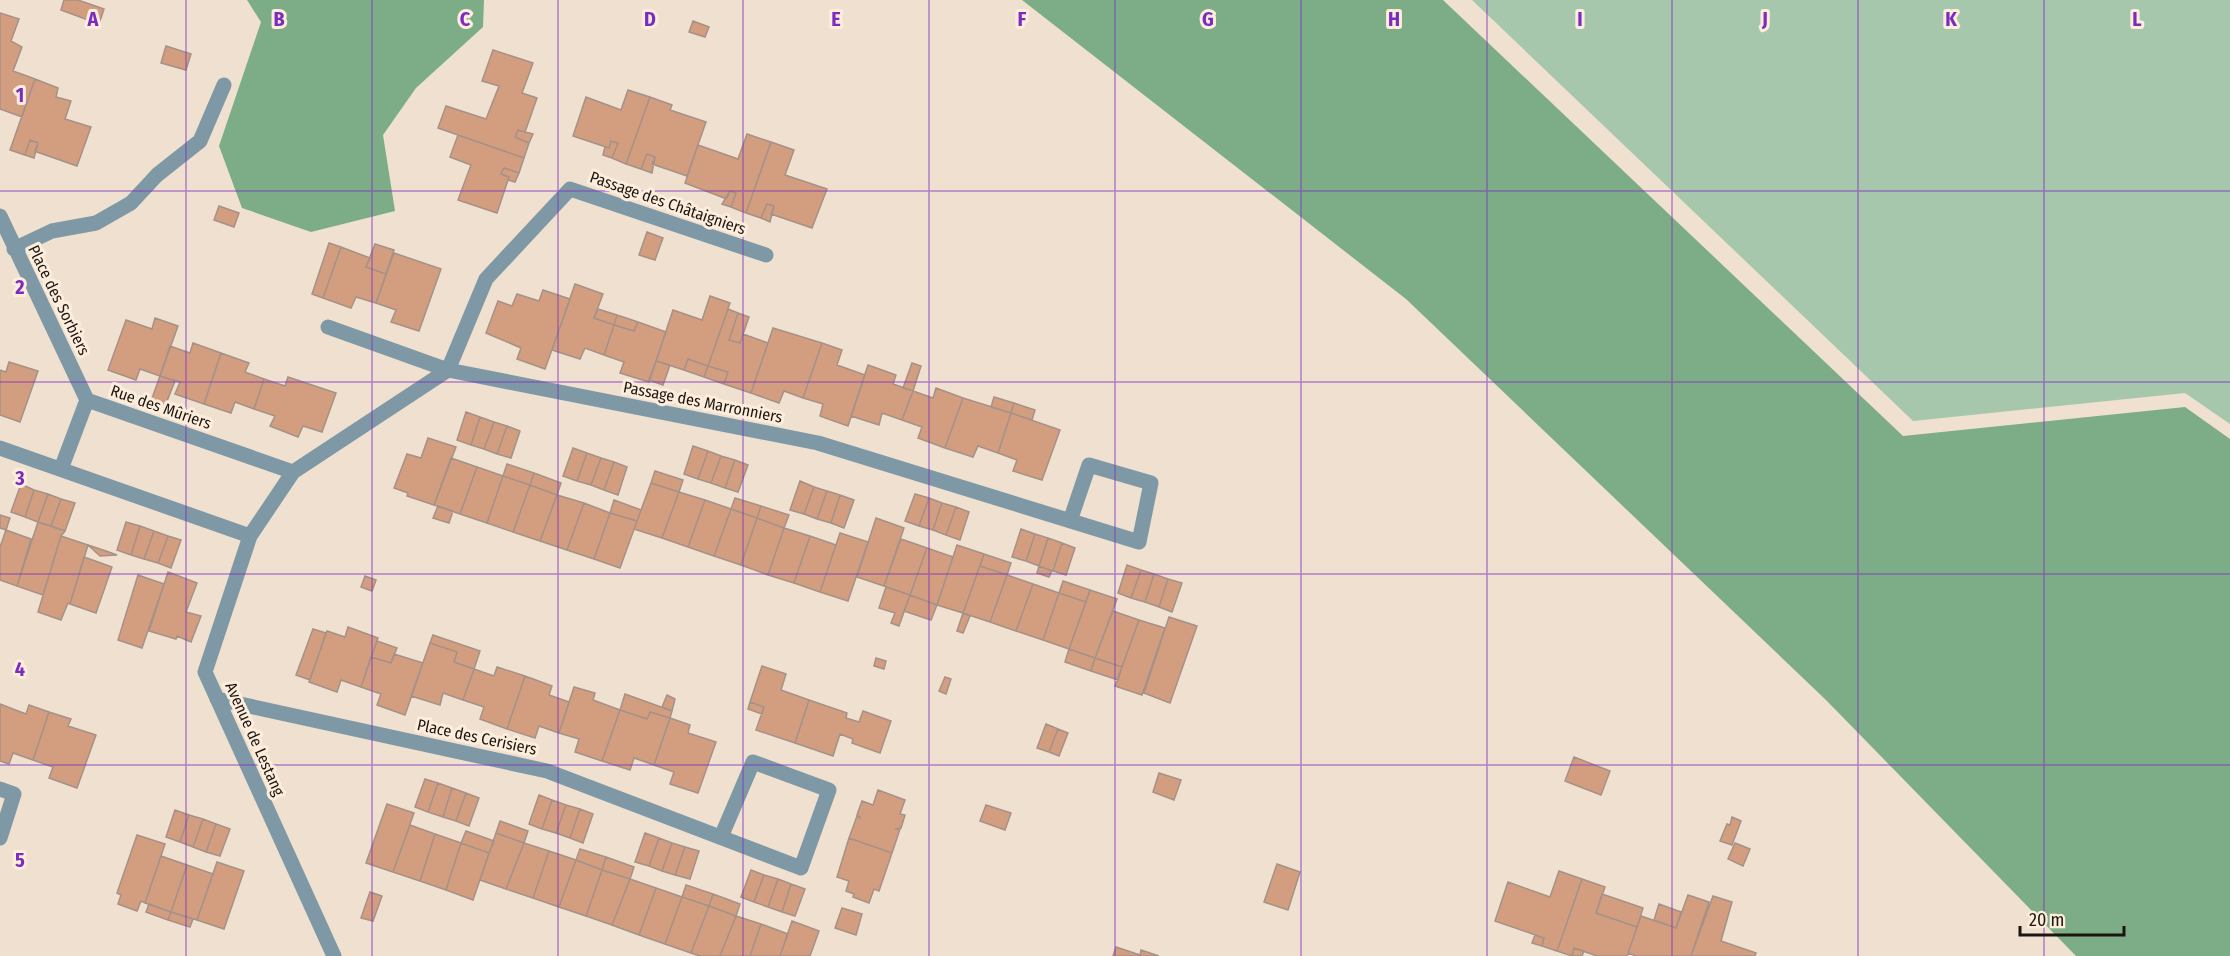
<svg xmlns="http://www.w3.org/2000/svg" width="2230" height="956" viewBox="0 0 2230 956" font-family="'Fira Sans Condensed',sans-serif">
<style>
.green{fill:#a7c7ad}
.forest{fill:#7cad86}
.building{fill:#d39e7f;stroke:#a59187;stroke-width:1.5}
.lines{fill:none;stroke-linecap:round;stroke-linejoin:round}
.minor{stroke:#7e99a5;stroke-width:15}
.grid{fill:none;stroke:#7b2cbf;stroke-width:1.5;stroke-opacity:0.55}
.labels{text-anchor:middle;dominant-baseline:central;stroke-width:6;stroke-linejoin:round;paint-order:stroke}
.street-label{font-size:16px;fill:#1c1610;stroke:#fdeddd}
.grid-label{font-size:20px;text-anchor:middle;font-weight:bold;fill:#7b2cbf;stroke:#fdeddd;stroke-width:6;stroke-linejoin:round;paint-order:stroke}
</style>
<rect width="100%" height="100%" fill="#f0e0d0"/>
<path class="green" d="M1472 0H2230V424L2185 393 1913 421Z"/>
<path class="forest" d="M247 0H484L483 27 416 88 383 135 395 211 311 232 242 208 219 146 261 22Z
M1022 0H1443L1903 436 2185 407 2230 439V956H2076L1826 700 1406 299Z"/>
<path class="building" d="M64 0H78L104 9 99 24 61 10Z
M0 13 19 19 11 41 22 47 13 71 35 79 22 117 0 109Z
M693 21 709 27 705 37 689 32Z
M166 46 191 54 186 70 161 63Z
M493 50 533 63 522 93 537 98 525 132 518 130 515 137 529 143 524 158 438 128 446 106 486 119 499 86 482 81Z
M35 79 58 88 56 97 71 101 65 119 91 127 77 166 37 152 35 151 38 143 30 140 25 155 10 150Z
M628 90 650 97 626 164 612 158 618 143 611 141 609 148 573 136 586 97 621 110Z
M650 97 672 105 670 110 706 122 687 176 652 164 655 157 647 154 641 169 626 164Z
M518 130 533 134 529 143 515 137Z
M747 134 771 142 746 213 731 207 736 193 730 191 727 198H724L685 183 698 145 738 159Z
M458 135 524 158 519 173 504 168 501 174 509 177 497 213 458 200 471 165 450 157Z
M30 140 38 143 34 158 25 155Z
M611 141 618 143 612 158 603 155 605 147 609 148Z
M771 142 794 150 785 175 827 189 812 228 771 214 774 206 767 204 761 218 746 213Z
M647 154 655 157 652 173 641 169Z
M504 168 519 173 515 182 508 180 509 177 501 174Z
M730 191 736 193 731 207 722 204Z
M767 204 774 206 770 222 761 218Z
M219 206 239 213 234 227 214 220Z
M647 232 663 238 655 260 639 255Z
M329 243 341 247 323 298 312 294Z
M375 244 394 250 386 274 366 267Z
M341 247 370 258 366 267 386 274 376 303 356 297 351 308 323 298Z
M394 253 441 269 419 331 391 322 396 310 376 303Z
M575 284 603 294 594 318 614 325 604 355 585 348 580 359 552 350Z
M543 290 570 299 545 369 517 359 521 348 486 333 498 301 512 306 517 294 539 301Z
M710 296 730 303 708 366 688 359 684 370 656 361 673 310 702 320Z
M598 309 617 315 614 325 594 318Z
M728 309 738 313 729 340 740 343 743 334 768 343 751 393 724 384 728 372 708 366Z
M738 313 749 317 740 343 729 340Z
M617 315 638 322 634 331 614 325Z
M155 318 178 326 160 376 140 369 136 380 108 370 126 320 152 329Z
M638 322 666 332 649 382 620 373 624 362 604 355 614 325 634 331Z
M773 328 822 343 803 398 784 391 779 403 751 393Z
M193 343 221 353 204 404 175 394 180 382 160 376 170 346 190 353Z
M822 343 842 350 837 365 865 375 848 426 820 416 823 404 803 398Z
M221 353 249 363 245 372 264 379 254 409 235 402 231 413 204 404Z
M688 359 708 366 704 377 684 370Z
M656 361 670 365 663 385 649 380Z
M9 362 38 371 20 422 0 415V370L6 372Z
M912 363 921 366 913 391 903 388Z
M868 365 896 375 893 384 913 391 902 420 882 413 879 425 851 416Z
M708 366 728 372 724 384 704 377Z
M160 376 175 381 165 406 151 401Z
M288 377 336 393 322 432 303 426 298 437 270 426 275 416 254 409 264 379 285 386Z
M936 388 963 398 945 448 918 438 922 427 902 420 913 391 933 398Z
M994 397 1014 403 1011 413 991 407Z
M963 398 1011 413 998 453 978 446 973 457 945 448Z
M1014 403 1035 410 1032 420 1011 413Z
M466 412 480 417 471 445 457 440Z
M1011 413 1060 430 1042 480 1013 471 1017 460 998 453Z
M480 417 494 422 484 449 471 445Z
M494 422 507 426 497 454 484 449Z
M507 426 520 431 511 458 497 454Z
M428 438 456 447 434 505 407 496 408 493 394 488 407 454 421 458Z
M693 446 708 451 698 479 684 474Z
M573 448 587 453 577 481 563 476Z
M708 451 721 456 711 483 698 479Z
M587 453 601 458 591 485 577 481Z
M721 456 735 460 725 488 711 483Z
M451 458 477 467 460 514 434 505Z
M601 458 614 462 604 490 591 485Z
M735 460 748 465 738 492 725 488Z
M614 462 627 467 618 495 604 490Z
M507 464 534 473 530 485 503 476Z
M477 467 503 476 487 523 460 514Z
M655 471 683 480 679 492 651 483Z
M534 473 561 483 557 495 530 485Z
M503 476 530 485 513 532 487 523Z
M800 481 814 487 804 514 790 510Z
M651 483 679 492 662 538 634 529Z
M21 484 34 490 25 517 11 512Z
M530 485 557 495 540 541 513 532Z
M814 487 827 491 817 519 804 514Z
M34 490 48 494 38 522 25 517Z
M827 491 840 495 831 523 817 519Z
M679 492 705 500 688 547 662 538Z
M48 494 61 499 51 526 38 522Z
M915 494 929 498 919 526 905 521Z
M557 495 584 503 567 550 540 541Z
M840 495 854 500 844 528 831 523Z
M735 498 761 506 757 518 731 509Z
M929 498 942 503 933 530 919 526Z
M61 499 75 503 65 531 51 526Z
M614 500 641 510 637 521 610 513Z
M705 500 731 509 714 556 688 547Z
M584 503 610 513 594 559 567 550Z
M942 503 956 507 946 535 933 530Z
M438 506 453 511 449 523 433 518Z
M761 506 789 515 784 528 757 518Z
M956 507 969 512 960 540 946 535Z
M731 509 757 518 741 565 714 556Z
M610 513 637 521 620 568 594 559Z
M0 515 10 518 6 530 0 528Z
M757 518 784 528 768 575 741 565Z
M876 518 904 528 884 586 857 577Z
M38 522 65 531 61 536 43 595 17 586Z
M126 522 140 526 131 555 117 550Z
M140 526 154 531 144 559 131 555Z
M784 528 810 536 794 583 768 575Z
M1021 529 1035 534 1026 561 1012 557Z
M6 530 31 539 17 586 0 580V547Z
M154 531 168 536 158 563 144 559Z
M840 533 868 542 848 601 820 592Z
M1035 534 1048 538 1039 566 1026 561Z
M61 536 88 545 70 604 68 603 61 620 38 612Z
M168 536 181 540 171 568 158 563Z
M810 536 836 545 820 592 794 583Z
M1048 538 1062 543 1053 571 1039 566Z
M901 539 927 548 910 595 884 586Z
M1062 543 1075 548 1066 575 1053 571Z
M88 545 106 551 117 555 100 556Z
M957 545 984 554 963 613 937 605Z
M927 548 953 557 937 605 910 595Z
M984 554 1011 563 1007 575 980 566Z
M84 557 112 567 96 613 70 604Z
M1127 565 1141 570 1131 598 1118 593Z
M980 566 1007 575 990 622 963 613Z
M1039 566 1052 571 1049 577 1037 573Z
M1141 570 1154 574 1145 602 1131 598Z
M168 572 197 583 186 612 201 616 191 642 177 636 176 639 149 631Z
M1154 574 1168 579 1159 607 1145 602Z
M138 575 164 584 142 648 118 640Z
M1007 575 1033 584 1016 631 990 622Z
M365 576 376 580 372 591 361 587Z
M1168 579 1182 583 1172 612 1159 607Z
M1063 581 1090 590 1086 602 1059 593Z
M1033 584 1059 593 1043 640 1016 631Z
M886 587 910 595 899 626 891 623 895 613 879 608Z
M1090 590 1117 599 1095 658 1069 649Z
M1059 593 1086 602 1069 649 1043 640Z
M910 595 937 605 931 620 904 611Z
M1113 611 1139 620 1122 667 1095 658Z
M963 613 970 616 963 633 957 631Z
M1169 617 1197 626 1170 703 1144 693Z
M1139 620 1165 628 1142 695 1115 686Z
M348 627 378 638 361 687 341 680 337 692 309 682 327 631 345 637Z
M313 629 326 633 310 680 296 675Z
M433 635 480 651 474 669 454 662 457 652 430 643Z
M377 641 397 648 391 663 371 657Z
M430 643 457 652 454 662 474 669 463 700 443 693 440 705 411 696Z
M1069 649 1095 658 1091 671 1065 662Z
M394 654 423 663 405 715 377 705 381 694 361 687 371 657 391 663Z
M876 658 886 661 884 669 874 666Z
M1095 658 1122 667 1118 680 1091 671Z
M762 666 786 674 781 690 809 700 795 743 756 730 764 707 750 702Z
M497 667 525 676 507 729 480 719 484 707 463 700 474 669 494 676Z
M525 676 552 686 549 695 569 702 559 733 539 726 535 738 507 729Z
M945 677 951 679 946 694 939 691Z
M574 687 595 693 593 700 620 710 602 761 575 752 579 739 559 733Z
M625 694 672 711 670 718 650 712 647 719 620 710Z
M667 695 675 699 672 711 662 707Z
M809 700 847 713 846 718 859 722 863 711 891 721 880 753 852 743 853 739 840 734 833 756 795 743Z
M750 702 764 707 762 714 748 709Z
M0 704 26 714 29 705 49 712 33 760 13 753 9 764 0 761Z
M620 710 647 719 650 712 670 718 654 765 634 758 630 770 602 761Z
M49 712 71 719 68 726 96 735 77 788 49 778 53 767 33 760Z
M670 718 690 725 688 733 716 742 698 793 670 784 674 772 654 765Z
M1046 724 1058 729 1049 752 1037 748Z
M1058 729 1068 733 1059 756 1049 752Z
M1574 757 1610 771 1601 795 1565 781Z
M1159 773 1181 780 1174 800 1153 792Z
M425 779 438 783 428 812 415 807Z
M438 783 452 788 443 817 428 812Z
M452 788 466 793 456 821 443 817Z
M878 790 905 800 900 814 905 815 901 828 895 829H900L892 853 849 838 857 816 861 818 857 815 862 801 873 805Z
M466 793 479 798 469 826 456 821Z
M539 795 552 800 542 829 529 824Z
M552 800 566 805 556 833 542 829Z
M387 804 414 813 393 872 366 863Z
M566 805 580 809 570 838 556 833Z
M986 805 1011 813 1005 830 980 821Z
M580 809 593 814 583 843 570 838Z
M175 810 189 815 180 842 166 837Z
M189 815 203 819 193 847 180 842Z
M1732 817 1741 821 1732 845 1720 841 1727 824 1730 825Z
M203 819 216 824 206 852 193 847Z
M500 821 528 831 524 843 496 833Z
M216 824 230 829 220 856 206 852Z
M410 825 435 834 420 881 393 872Z
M466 831 494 841 489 853 461 843Z
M496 833 524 843 506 889 480 880Z
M645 833 659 838 649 866 635 862Z
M435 834 461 843 446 890 420 881Z
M137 835 165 844 145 903 141 901 137 911 118 904 121 895 117 893Z
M659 838 672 843 662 871 649 866Z
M849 838 892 853 879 891 874 889 869 903 853 897 854 894 846 891 849 881 837 877Z
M461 843 489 853 473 900 446 890Z
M524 843 549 851 533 898 506 889Z
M672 843 685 847 675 875 662 871Z
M1735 843 1750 849 1743 866 1728 859Z
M685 847 699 851 690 879 675 875Z
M580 849 606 857 602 870 576 860Z
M549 851 576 860 559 907 533 898Z
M161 856 187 865 171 912 145 903Z
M606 857 634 867 630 879 602 870Z
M576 860 602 870 586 916 559 907Z
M217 862 244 871 224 929 197 920Z
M1277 864 1300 872 1288 910 1264 902Z
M187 865 213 874 197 920 171 912Z
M602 870 630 879 612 925 586 916Z
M751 870 764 875 754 902 741 897Z
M1559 871 1582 879 1557 951 1542 946 1544 938 1495 921 1508 882 1550 897Z
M764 875 778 879 768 907 754 902Z
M630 879 656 888 639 935 612 925Z
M778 879 791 884 782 912 768 907Z
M1582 879 1605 887 1596 913 1637 927 1627 956H1597L1574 948 1572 956 1557 951Z
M791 884 805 889 795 916 782 912Z
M686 885 713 894 709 906 682 897Z
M656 888 682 897 665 944 639 935Z
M370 892 382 896 373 921 361 918Z
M713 894 740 904 736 916 709 906Z
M1602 894 1643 908 1637 927 1596 913Z
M1688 895 1709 902 1691 956H1636L1628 953 1641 916 1676 928Z
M1713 896 1732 902 1721 941 1756 953 1755 956H1691Z
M682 897 709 906 691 953 665 944Z
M149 904 171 912 168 920 146 912Z
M1659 904 1681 912 1676 928 1654 920Z
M709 906 736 916 720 956H700L691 953Z
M842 908 862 914 856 935 835 928Z
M171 912 193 919 190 927 168 920Z
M736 916 761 924 750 956H720Z
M792 921 819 931 810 956H780Z
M761 924 788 934 780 956H750Z
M1535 935 1544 938 1542 946 1532 943Z
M1116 947 1140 955 1141 950 1159 956H1113Z
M1574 948 1584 951 1582 956H1572Z"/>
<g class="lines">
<path class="minor" d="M0 216 87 400
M14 249 52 231 96 223 131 203 157 175 200 141 224 85
M328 327 448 370 818 443 1139 542 1151 483 1089 465 1070 521
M0 448 250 536
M61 469 87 400 293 472
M217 699 547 771 801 868 829 790 753 762 721 837
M0 789 14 794 0 838
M334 956 205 672 250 536 293 472 448 370 486 279 570 189 766 255"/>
</g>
<path class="grid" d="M186 0V956M372 0V956M558 0V956M743 0V956M929 0V956M1115 0V956M1301 0V956M1487 0V956M1672 0V956M1858 0V956M2044 0V956M0 191H2230M0 382H2230M0 574H2230M0 765H2230"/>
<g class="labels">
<g class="street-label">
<text transform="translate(668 203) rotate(19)">Passage des Châtaigniers</text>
<text transform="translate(59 300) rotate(64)">Place des Sorbiers</text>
<text transform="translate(703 402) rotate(11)">Passage des Marronniers</text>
<text transform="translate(161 407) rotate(19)">Rue des Mûriers</text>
<text transform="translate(477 737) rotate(12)">Place des Cerisiers</text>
<text transform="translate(255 739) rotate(66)">Avenue de Lestang</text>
</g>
</g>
<g class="grid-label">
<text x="93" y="26">A</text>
<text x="279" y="26">B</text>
<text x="465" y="26">C</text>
<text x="650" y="26">D</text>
<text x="836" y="26">E</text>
<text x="1022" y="26">F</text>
<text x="1208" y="26">G</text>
<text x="1394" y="26">H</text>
<text x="1580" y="26">I</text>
<text x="1765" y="26">J</text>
<text x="1951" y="26">K</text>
<text x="2137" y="26">L</text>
<text x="20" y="102">1</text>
<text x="20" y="294">2</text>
<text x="20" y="485">3</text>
<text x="20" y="676">4</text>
<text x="20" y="867">5</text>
</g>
<path d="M2020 926v9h104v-9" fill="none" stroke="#1c1610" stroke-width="3"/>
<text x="2029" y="926" font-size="18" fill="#1c1610" stroke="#fdeddd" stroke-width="4.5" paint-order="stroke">20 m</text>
</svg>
